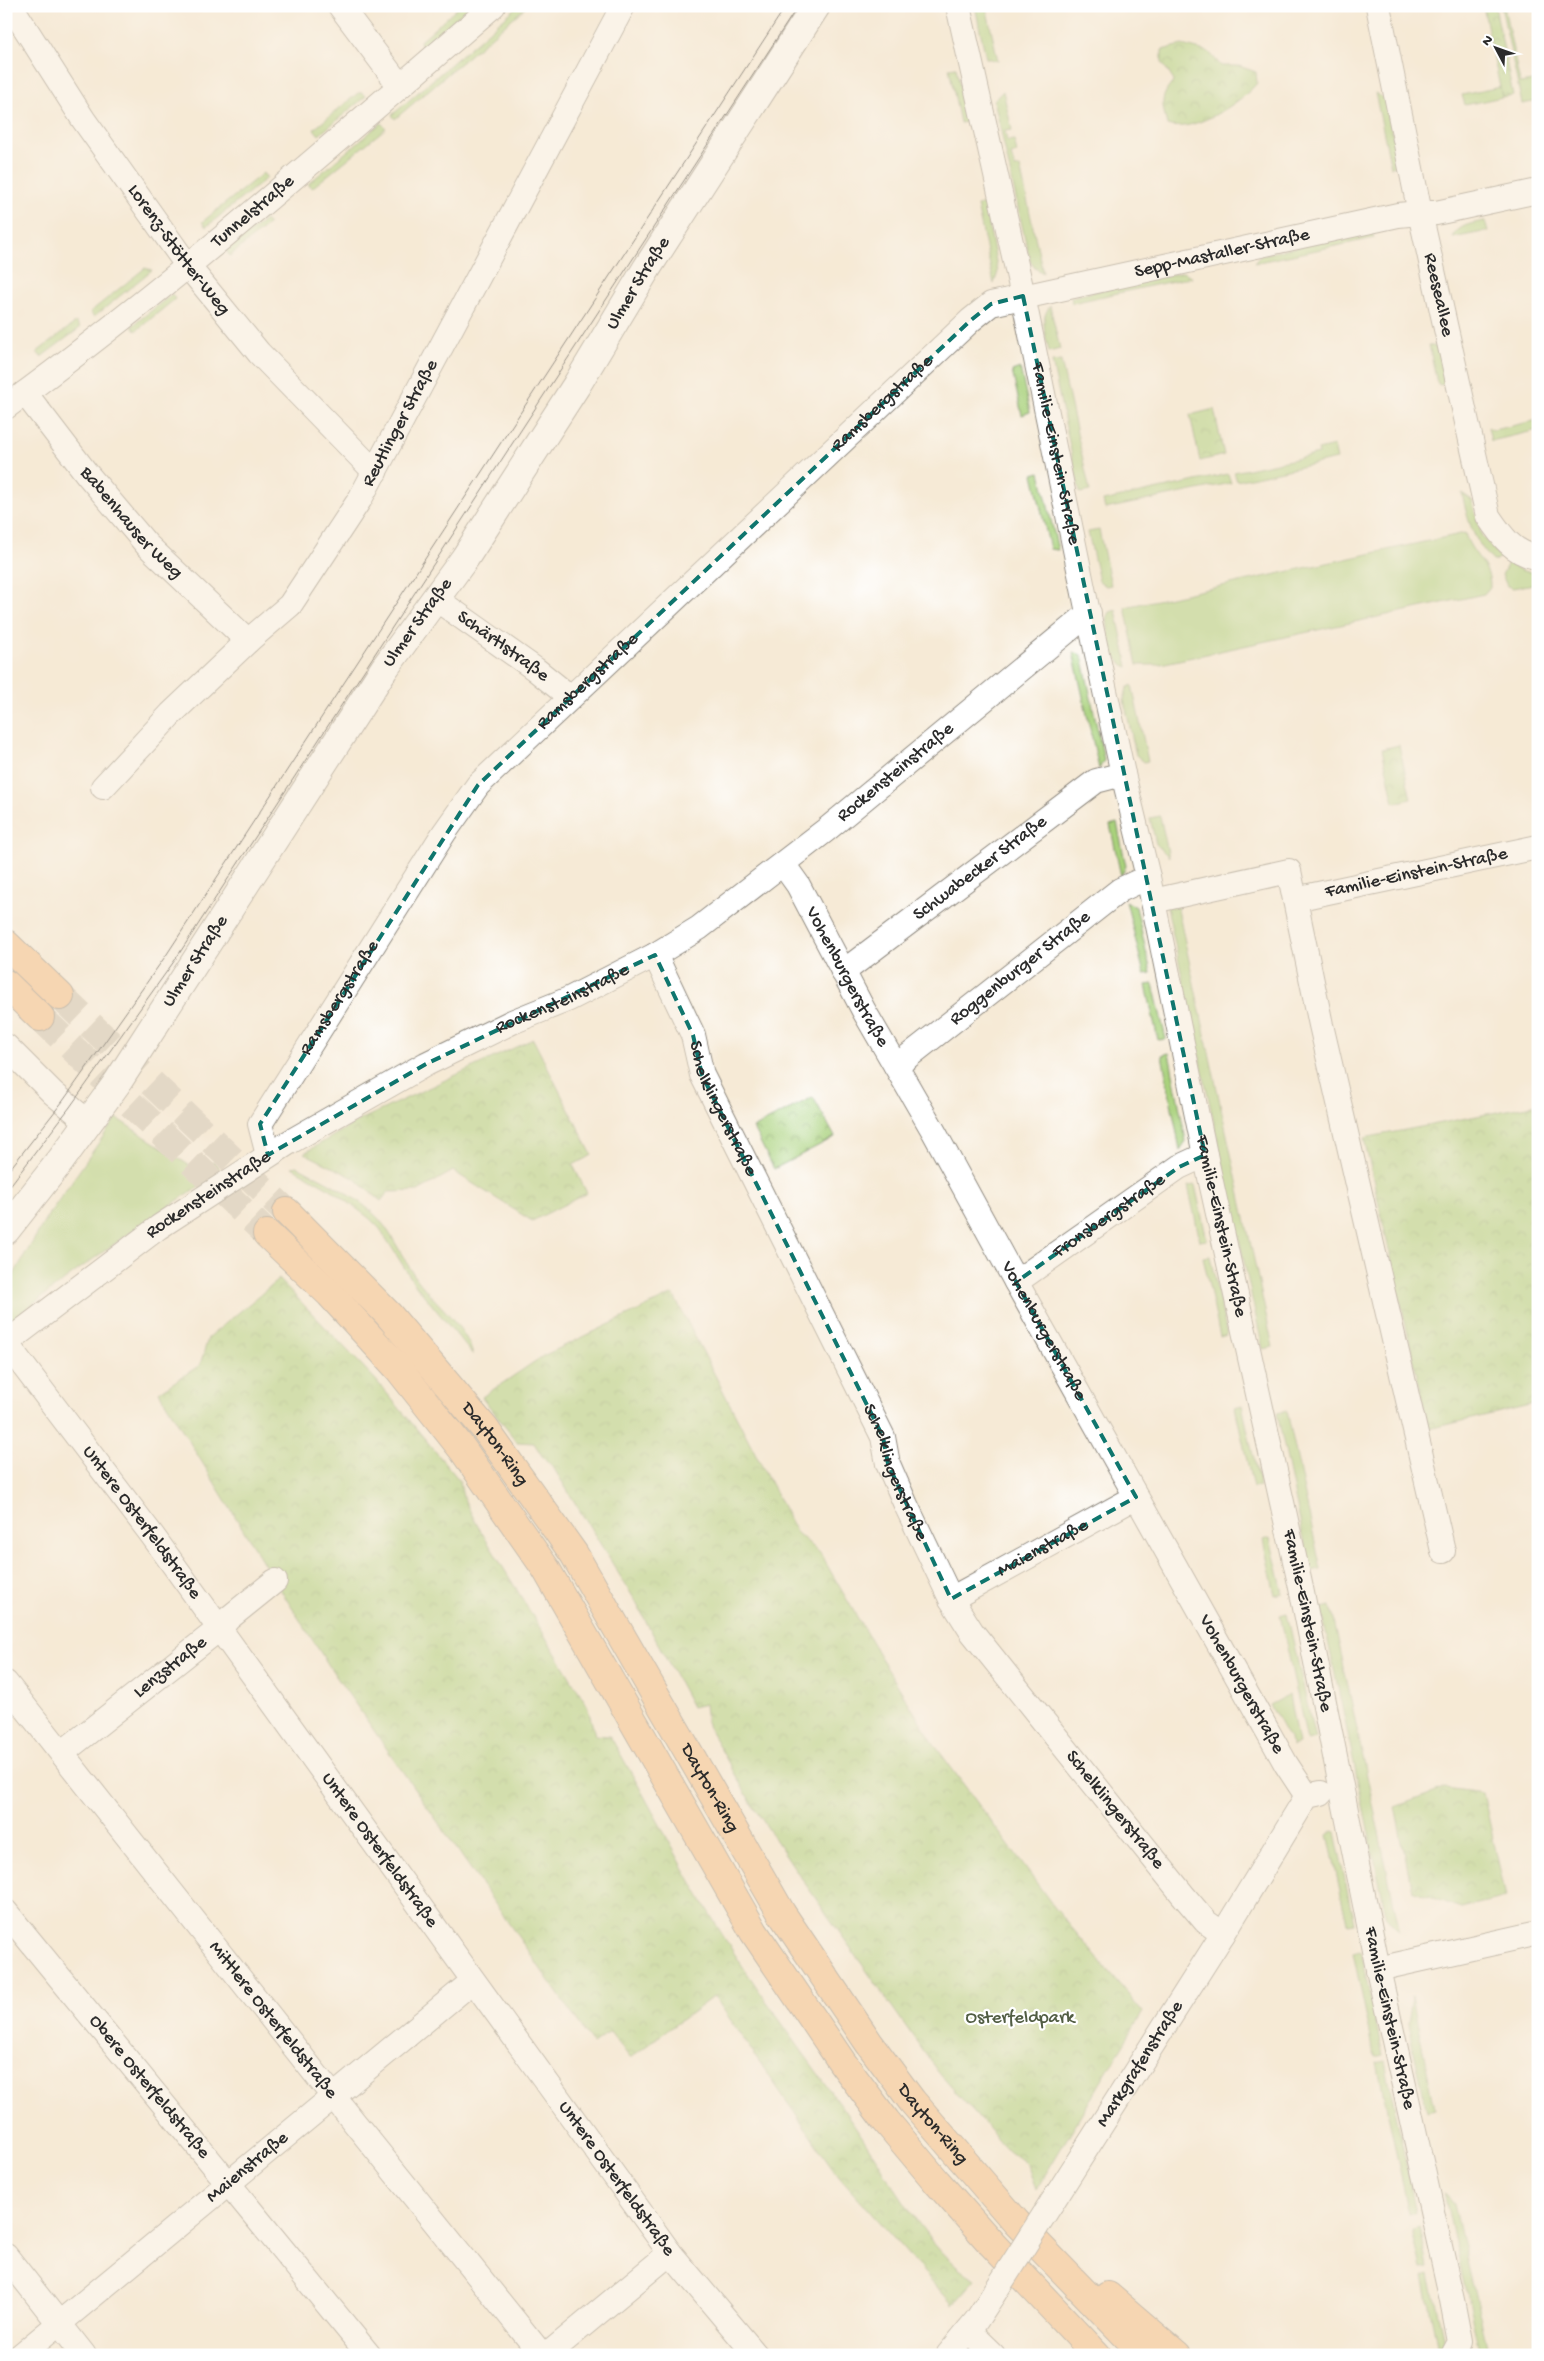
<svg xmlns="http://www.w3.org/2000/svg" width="1544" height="2361" viewBox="0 0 1544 2361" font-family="'Gochi Hand',sans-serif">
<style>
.grass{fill:#a9d17c;stroke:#6a7e54}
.park{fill:url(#park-crowns);stroke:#6a7e54}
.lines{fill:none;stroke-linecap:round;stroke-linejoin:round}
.trunk-tunnel{stroke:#cdc4b4;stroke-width:28;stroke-dasharray:28 14;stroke-linecap:butt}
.minor-casing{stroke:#908a80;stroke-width:26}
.tertiary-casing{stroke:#908a80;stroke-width:30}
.trunk-casing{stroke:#908a80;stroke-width:30}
.minor{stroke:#fff;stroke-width:24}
.tertiary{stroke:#fff;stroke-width:28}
.trunk{stroke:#f7be87;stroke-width:28}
.tram{stroke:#2b2b2b;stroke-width:1}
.minor-bridge-casing{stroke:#908a80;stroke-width:26;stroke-linecap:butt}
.minor-bridge{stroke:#fff;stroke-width:24}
.marked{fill:none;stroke:#0f766e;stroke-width:4;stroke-dasharray:10 6;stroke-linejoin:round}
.labels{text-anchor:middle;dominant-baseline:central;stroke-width:4.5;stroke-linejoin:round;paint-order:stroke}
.street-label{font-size:19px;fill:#2b2b2b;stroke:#fff}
.park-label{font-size:19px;fill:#515d43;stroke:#fff}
</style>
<defs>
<pattern id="park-crowns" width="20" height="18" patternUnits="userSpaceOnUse" patternTransform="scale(1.25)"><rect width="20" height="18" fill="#a9d17c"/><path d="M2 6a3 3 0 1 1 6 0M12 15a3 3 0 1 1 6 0" fill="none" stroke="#8aaa66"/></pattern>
</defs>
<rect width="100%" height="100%" fill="#fff"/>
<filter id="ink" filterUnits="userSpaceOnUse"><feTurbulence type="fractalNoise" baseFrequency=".02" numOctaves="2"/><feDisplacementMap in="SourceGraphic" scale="10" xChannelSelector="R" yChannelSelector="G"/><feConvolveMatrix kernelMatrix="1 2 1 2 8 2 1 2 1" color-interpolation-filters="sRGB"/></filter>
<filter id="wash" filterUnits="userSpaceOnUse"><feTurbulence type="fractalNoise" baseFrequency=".0096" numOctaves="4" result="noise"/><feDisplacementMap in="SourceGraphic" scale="20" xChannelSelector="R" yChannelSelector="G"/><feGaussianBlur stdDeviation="1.12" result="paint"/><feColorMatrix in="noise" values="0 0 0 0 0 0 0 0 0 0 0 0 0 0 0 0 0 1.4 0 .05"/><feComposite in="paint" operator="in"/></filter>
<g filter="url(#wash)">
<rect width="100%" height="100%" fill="#f6ead6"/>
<path class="grass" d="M460 6H470L422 48 420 41Z
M518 6H527L395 119 392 115Z
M975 6H986L998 61 986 58Z
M1501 6H1504L1520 83 1538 80V101L1522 104Z
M956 67 967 122 960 123 949 68Z
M1500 87 1502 97 1465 105 1462 95Z
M1003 91 1012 130 1005 131 1007 141 1014 140 1017 153 1011 155 1015 168 1020 167 1043 273 1035 268 1030 261 994 100Z
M358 93H363L366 96 319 135 314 129Z
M1375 93 1385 99 1399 165 1391 167Z
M381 123 386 128 312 188 308 184Z
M263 173 267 178 206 227 202 222Z
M985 204 998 272 994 284 977 206Z
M265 220 269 224 230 256 226 251Z
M1485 221 1488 231 1453 238C1457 225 1473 223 1485 221Z
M1371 230 1374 238 1254 263 1261 255Z
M145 268 152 270 94 317 90 312Z
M1183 272 1192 277 1072 303 1071 297Z
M172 294 175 299 136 331 132 326Z
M1050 306 1060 349 1049 352C1046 336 1039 320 1050 306Z
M76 322 80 328 41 357 37 352Z
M1429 345 1434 346 1439 350 1452 382 1440 385 1437 383Z
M1061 361 1090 491 1080 493 1052 362Z
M1020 368 1030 412 1022 415 1012 371Z
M1538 420V430L1491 441 1488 427 1493 430Z
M1334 446 1337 459 1237 481 1234 472 1319 454 1318 450Z
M1040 472 1058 550 1050 549 1033 474Z
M1228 474 1231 483 1105 509 1103 501Z
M1462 493 1472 500 1482 536 1500 557 1496 561H1493C1473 540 1468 522 1462 493Z
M1099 530 1111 585 1106 586 1099 581 1088 532Z
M1465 533C1470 554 1491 564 1490 587L1484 594 1156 665H1137L1125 607Z
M1508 563 1523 571 1538 573V583L1513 588 1507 586 1502 575Z
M1116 610 1128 667C1111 662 1108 633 1107 618L1110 612Z
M1073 652 1082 655 1104 760 1099 769Z
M1132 685 1148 761 1144 762 1136 755 1124 700 1127 688Z
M1160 816 1169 857 1156 844 1150 818Z
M1117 823 1126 866 1121 876 1110 825Z
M1126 901 1136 907 1151 973 1144 974Z
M1177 905 1273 1347 1263 1349 1167 907Z
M1153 984 1166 1039 1158 1040 1146 985Z
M1169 1053 1186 1141 1180 1150 1162 1055Z
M116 1118 195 1169 215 1162 219 1168 218 1174C145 1221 74 1271 6 1325V1288L47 1217Z
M297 1166C324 1180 349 1192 372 1212 392 1230 401 1257 417 1279 435 1303 466 1326 473 1355L414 1283 380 1229 369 1218 332 1190 292 1167Z
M1195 1185 1207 1240 1200 1241 1188 1186Z
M1210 1256 1227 1335 1220 1337 1203 1257Z
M1242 1405 1260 1487 1253 1488 1235 1407Z
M1287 1411 1321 1570 1311 1572 1277 1413Z
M1270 1538 1283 1593 1275 1595 1263 1540Z
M1331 1606 1400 1932 1387 1918 1321 1608Z
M1287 1613 1315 1739 1307 1741 1280 1615Z
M1289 1695 1298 1744 1293 1746 1270 1705Z
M1332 1831 1335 1832 1354 1923 1347 1924 1328 1834Z
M1360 1951 1383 2055 1375 2057 1353 1953Z
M1412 1997 1435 2109 1427 2111 1408 2024Z
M1385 2061 1416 2212 1409 2214 1377 2063Z
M1444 2193 1454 2204 1489 2355H1480Z
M1420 2227 1428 2268 1421 2269 1412 2229Z
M1429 2274 1447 2355H1439L1423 2276Z"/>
<path class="park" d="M1483 6H1495L1513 95 1502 97Z
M1182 45 1209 52 1221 66H1239L1256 72 1257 83C1241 103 1192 134 1167 125 1162 103 1159 98 1174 81L1162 62V50Z
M1214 409 1224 455 1200 461 1190 415Z
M1399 745 1411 799 1394 803 1382 749Z
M533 1039 592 1155 573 1165 587 1193 532 1221 453 1171 418 1191 388 1192 381 1201 354 1178 304 1153 362 1119Z
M813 1097 835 1137 774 1169 753 1128Z
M1538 1104V1403L1429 1429 1364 1138Z
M279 1279 375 1379 460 1481 463 1497 476 1523 587 1705 595 1735 610 1736C644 1793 674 1853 708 1911 752 1986 806 2055 855 2126 886 2171 928 2254 976 2279L953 2305 838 2176 714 1996 630 2058 610 2032 593 2044 333 1672 271 1575 159 1392 200 1365 208 1338Z
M673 1294 796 1532 820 1553 885 1665 936 1747 1055 1908 1143 2012 1036 2190 1028 2165 1006 2149 938 2072 804 1882 753 1806 707 1725 705 1704 692 1707 633 1597 553 1467 542 1456 534 1443 517 1442 482 1397 543 1356Z
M1446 1788 1483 1793 1506 1897 1461 1908 1412 1890 1395 1807Z"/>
</g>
<g filter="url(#ink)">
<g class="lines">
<path class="trunk-tunnel" d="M60 996 287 1212
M40 1017 267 1234"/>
<g class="minor-casing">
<g id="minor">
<path id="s1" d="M11 6 83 119 187 265 259 353 375 472"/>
<path d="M340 6 400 86"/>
<path id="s2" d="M958 6 1023 296 1086 603 1123 774 1148 877 1205 1155 1301 1588 1378 1969 1452 2300 1460 2342 1453 2355"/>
<path id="s3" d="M1378 6 1420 213 1488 516C1500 534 1514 555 1538 557"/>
<path id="s4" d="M25 393 87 474 147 545 248 641"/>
<path id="s5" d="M6 407C176 283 334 143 493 6"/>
<path id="s6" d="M436 599 535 669 570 697"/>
<path id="s7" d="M103 787 171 714 248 641 290 605 360 499 623 6"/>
<path id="s8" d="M783 864 798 885 864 1011 934 1132 1016 1282 1286 1764 1307 1796"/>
<path id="s9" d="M1295 899 1538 847"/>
<path d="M1153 901 1289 871 1321 1025 1443 1551"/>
<path id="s10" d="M655 955 693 1035 702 1075 883 1437 888 1464 906 1505 951 1599 972 1632 1183 1895 1206 1922 1223 1934"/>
<path id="s11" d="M843 972 1096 781 1123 774"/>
<path d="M6 1046 53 1093 89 1123"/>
<path id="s12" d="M896 1066 1120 890 1148 877"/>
<path id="s13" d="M268 1155 260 1124 444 833 478 785 971 320 991 304 1398 215 1420 213H1436L1538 191"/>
<path id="s14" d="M1016 1282 1179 1167 1205 1155"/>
<path id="s15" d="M6 1343 159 1227 288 1143 426 1064 512 1022 569 999 655 955 699 928 826 830 1089 613"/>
<path id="s16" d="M6 1343 152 1535 670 2253 756 2355"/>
<path id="s17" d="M951 1599 1136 1497"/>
<path id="s18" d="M6 1683 333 2096 542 2355"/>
<path id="s19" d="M62 1753 219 1629 229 1618 275 1581"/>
<path id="s20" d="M6 1912 369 2355"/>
<path d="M1378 1969 1538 1933"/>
<path id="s21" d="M1051 2204 1223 1934 1307 1796 1321 1793"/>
<path d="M6 2256 84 2355"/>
<path d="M968 2331 993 2355"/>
<path id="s22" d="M21 2355 473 1981"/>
<path d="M547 2355 670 2253"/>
<path d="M948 2355 976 2321 993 2295"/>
</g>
</g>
<g class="tertiary-casing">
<g id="tertiary">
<path id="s23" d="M6 1230 61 1160 117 1083 384 669 465 558 576 386 647 268 816 6"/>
</g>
</g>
<g class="trunk-casing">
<g id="trunk">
<path d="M6 944 60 996"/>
<path d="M6 984 40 1017"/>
<path id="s24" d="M287 1212 388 1314 485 1429 574 1554 782 1914 869 2043 912 2101 1016 2222 1145 2355"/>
<path d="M267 1234 330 1294 398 1368 463 1450 546 1569 754 1932 842 2062 886 2121 937 2182 992 2244 1097 2355"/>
<path d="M1108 2296 1177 2355"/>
</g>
</g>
<use href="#minor" class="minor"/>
<use href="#tertiary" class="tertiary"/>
<use href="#trunk" class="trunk"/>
<path class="tram" d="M6 1174 63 1101 167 954 786 6
M6 1191 70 1107 175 960 798 6"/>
<g class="minor-bridge-casing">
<path id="minor-bridge" d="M993 2295 1051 2204"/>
</g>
<use href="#minor-bridge" class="minor-bridge"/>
</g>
</g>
<path d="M0 0H1544V2361H0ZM1023 296 1205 1155 1179 1167 1016 1282 1136 1497 951 1599 888 1464 883 1437 702 1075 693 1035 655 955 426 1064 268 1155 260 1124 478 785 971 320 991 304Z" fill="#f6ead6" fill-opacity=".55" fill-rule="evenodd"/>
<path class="marked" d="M1023 296 1205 1155 1179 1167 1016 1282 1136 1497 951 1599 888 1464 883 1437 702 1075 693 1035 655 955 426 1064 268 1155 260 1124 478 785 971 320 991 304Z"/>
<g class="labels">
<g class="street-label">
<text stroke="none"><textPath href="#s5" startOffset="315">Tunnelstraße</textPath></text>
<text stroke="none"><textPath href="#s1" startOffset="296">Lorenz-Stötter-Weg</textPath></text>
<text stroke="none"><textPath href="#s13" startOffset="1375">Sepp-Mastaller-Straße</textPath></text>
<text stroke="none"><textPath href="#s23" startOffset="1139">Ulmer Straße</textPath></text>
<text stroke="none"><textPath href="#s3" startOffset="295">Reeseallee</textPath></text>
<text stroke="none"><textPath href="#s13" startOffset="991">Ramsbergstraße</textPath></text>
<text stroke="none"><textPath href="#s7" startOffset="474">Reutlinger Straße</textPath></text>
<text stroke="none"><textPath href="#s2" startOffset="458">Familie-Einstein-Straße</textPath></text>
<text stroke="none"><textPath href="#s4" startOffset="168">Babenhauser Weg</textPath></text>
<text stroke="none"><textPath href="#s23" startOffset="734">Ulmer Straße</textPath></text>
<text stroke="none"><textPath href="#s6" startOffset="82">Schärtlstraße</textPath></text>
<text stroke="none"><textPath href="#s13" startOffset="586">Ramsbergstraße</textPath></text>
<text stroke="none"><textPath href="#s15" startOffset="1061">Rockensteinstraße</textPath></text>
<text stroke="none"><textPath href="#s11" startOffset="172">Schwabecker Straße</textPath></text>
<text stroke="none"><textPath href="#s9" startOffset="124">Familie-Einstein-Straße</textPath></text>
<text stroke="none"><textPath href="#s23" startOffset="329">Ulmer Straße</textPath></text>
<text stroke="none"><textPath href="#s12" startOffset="158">Roggenburger Straße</textPath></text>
<text stroke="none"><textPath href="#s8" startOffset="130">Vohenburgerstraße</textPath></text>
<text stroke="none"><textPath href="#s13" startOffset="181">Ramsbergstraße</textPath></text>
<text stroke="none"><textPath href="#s15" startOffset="656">Rockensteinstraße</textPath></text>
<text stroke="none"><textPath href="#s10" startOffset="168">Schelklingerstraße</textPath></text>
<text stroke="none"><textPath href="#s15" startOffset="251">Rockensteinstraße</textPath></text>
<text stroke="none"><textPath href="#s14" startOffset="114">Fronsbergstraße</textPath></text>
<text stroke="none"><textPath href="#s2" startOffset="1248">Familie-Einstein-Straße</textPath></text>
<text stroke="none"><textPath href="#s8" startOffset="535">Vohenburgerstraße</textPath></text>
<text stroke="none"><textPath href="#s24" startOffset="312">Dayton-Ring</textPath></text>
<text stroke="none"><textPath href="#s10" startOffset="572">Schelklingerstraße</textPath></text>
<text stroke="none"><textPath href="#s16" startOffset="225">Untere Osterfeldstraße</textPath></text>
<text stroke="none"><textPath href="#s17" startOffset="105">Maienstraße</textPath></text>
<text stroke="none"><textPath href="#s2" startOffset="1652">Familie-Einstein-Straße</textPath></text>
<text stroke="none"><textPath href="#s19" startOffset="138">Lenzstraße</textPath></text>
<text stroke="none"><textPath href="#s8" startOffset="940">Vohenburgerstraße</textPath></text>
<text stroke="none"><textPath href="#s24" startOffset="718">Dayton-Ring</textPath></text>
<text stroke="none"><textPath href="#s10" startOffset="978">Schelklingerstraße</textPath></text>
<text stroke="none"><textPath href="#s16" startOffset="630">Untere Osterfeldstraße</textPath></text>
<text stroke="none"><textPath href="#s2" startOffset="2058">Familie-Einstein-Straße</textPath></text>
<text stroke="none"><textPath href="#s18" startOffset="430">Mittlere Osterfeldstraße</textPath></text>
<text stroke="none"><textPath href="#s21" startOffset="166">Markgrafenstraße</textPath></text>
<text stroke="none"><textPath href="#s20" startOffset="226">Obere Osterfeldstraße</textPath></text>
<text stroke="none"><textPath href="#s24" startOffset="1122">Dayton-Ring</textPath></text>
<text stroke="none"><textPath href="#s22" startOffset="294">Maienstraße</textPath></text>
<text stroke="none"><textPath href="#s16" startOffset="1035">Untere Osterfeldstraße</textPath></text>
</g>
<g class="park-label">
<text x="1020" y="2018">Osterfeldpark</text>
</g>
</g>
<rect width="1544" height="2361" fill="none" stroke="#fff" stroke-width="25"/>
<g transform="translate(1496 48) rotate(311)" stroke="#ffffff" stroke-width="4" paint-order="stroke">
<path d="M0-4L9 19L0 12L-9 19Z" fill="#2b2b2b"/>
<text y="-8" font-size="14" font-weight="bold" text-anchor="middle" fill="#2b2b2b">N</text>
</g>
</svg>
